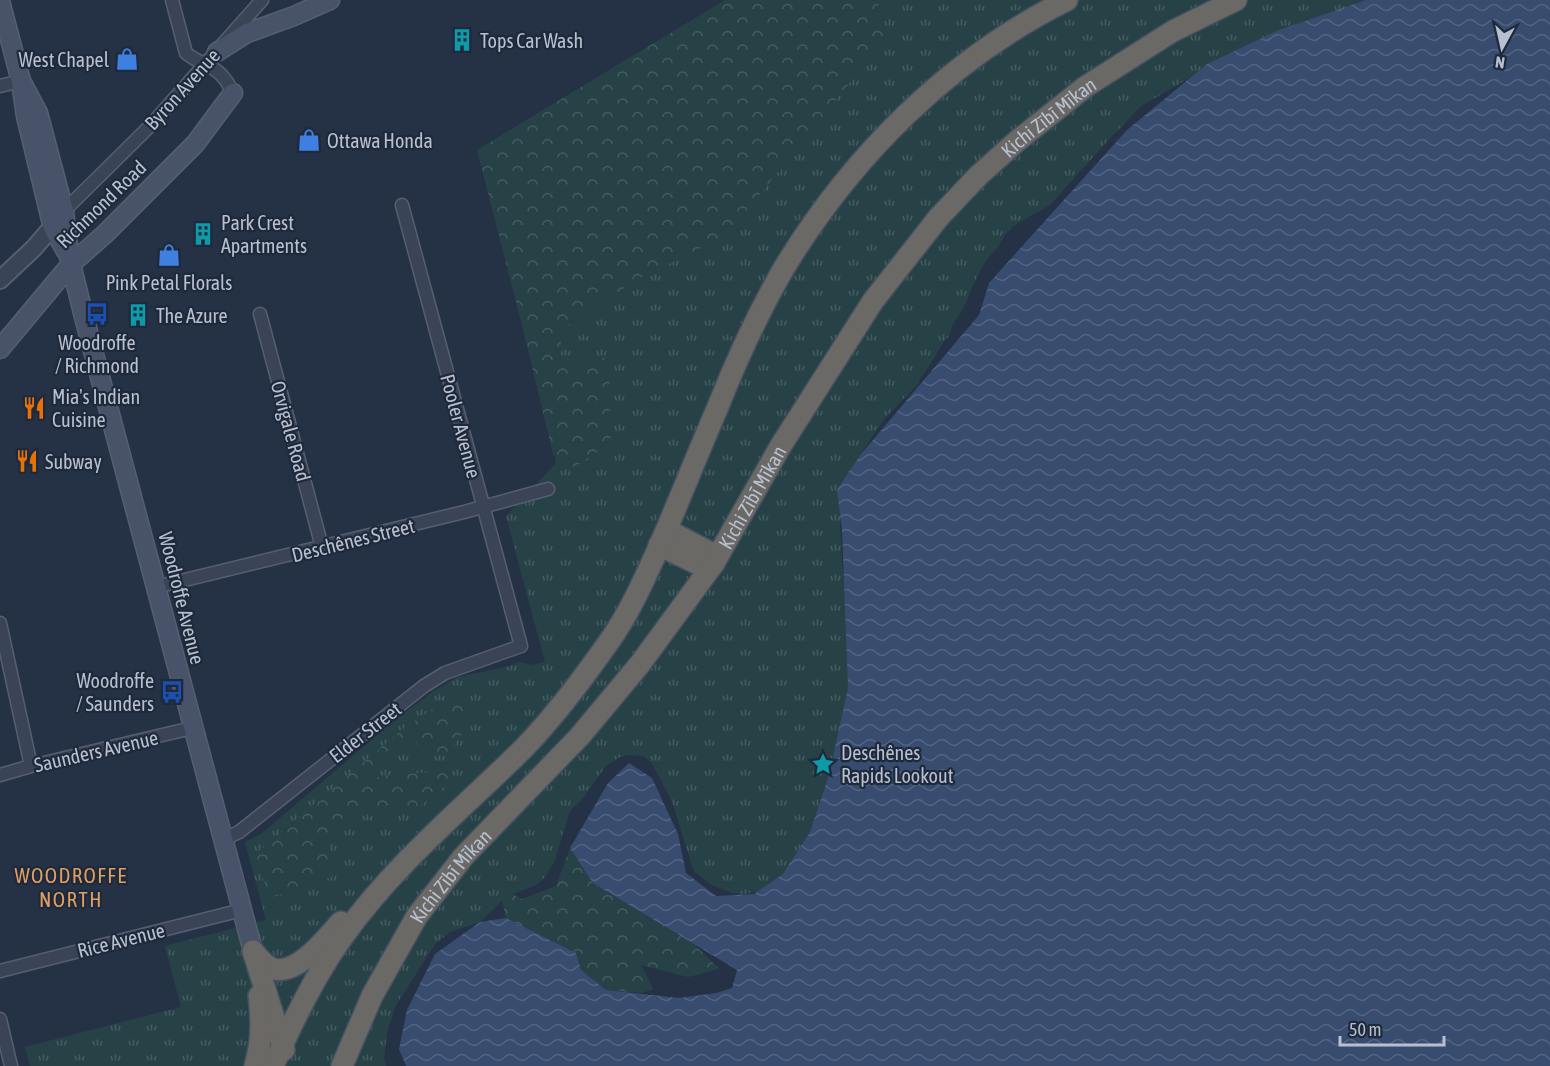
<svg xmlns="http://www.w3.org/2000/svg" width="1550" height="1066" viewBox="0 0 1550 1066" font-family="'Asap Condensed',sans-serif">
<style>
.grass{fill:url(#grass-tufts)}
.forest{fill:url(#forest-crowns)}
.water{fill:url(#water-waves)}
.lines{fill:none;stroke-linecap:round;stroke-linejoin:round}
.minor-casing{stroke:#565f70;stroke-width:15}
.tertiary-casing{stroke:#565f70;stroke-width:20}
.secondary-casing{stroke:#565f70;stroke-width:21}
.trunk-casing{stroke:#444f60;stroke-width:24}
.minor{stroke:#3a4456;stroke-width:12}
.tertiary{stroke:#3a4456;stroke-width:16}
.secondary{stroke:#485369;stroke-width:18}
.trunk{stroke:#6a6966;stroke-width:21}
.labels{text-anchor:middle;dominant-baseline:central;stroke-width:4.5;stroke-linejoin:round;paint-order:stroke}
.poi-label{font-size:20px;fill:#b8c0cf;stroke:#1e293b;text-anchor:start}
.street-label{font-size:20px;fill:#b8c0cf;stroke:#1e293b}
.neighbourhood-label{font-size:21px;letter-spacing:1.5px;fill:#e09e61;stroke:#1e293b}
</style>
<defs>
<pattern id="grass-tufts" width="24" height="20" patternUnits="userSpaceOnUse" patternTransform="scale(1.5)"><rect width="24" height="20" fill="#274247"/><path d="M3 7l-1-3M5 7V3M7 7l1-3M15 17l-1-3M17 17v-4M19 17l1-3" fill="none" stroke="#445c60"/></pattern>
<pattern id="forest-crowns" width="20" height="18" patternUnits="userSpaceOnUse" patternTransform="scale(1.5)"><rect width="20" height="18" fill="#274247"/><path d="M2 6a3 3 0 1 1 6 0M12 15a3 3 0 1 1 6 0" fill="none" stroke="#445c60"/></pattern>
<pattern id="water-waves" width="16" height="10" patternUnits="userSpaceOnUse" patternTransform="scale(1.5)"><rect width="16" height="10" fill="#374c6e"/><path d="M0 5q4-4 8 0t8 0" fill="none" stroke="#526482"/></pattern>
</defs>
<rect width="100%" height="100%" fill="#253246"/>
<path class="grass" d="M877 0H1371L1220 60 1165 92C1157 98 1148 101 1140 107 1130 116 1123 127 1113 135L1050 205 1013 226 1005 235 998 247 986 260 974 283 964 307 953 324 949 336 944 341 931 363 920 379 918 384 885 418 864 449 856 464 842 511 840 523 842 564 853 653 842 785 785 873 765 890 744 894 732 893 710 884 695 872 691 863 672 801 651 762 643 756 627 755 618 758 606 766 583 798 570 811 554 862 545 877 538 884 506 897 480 922 450 932 435 944 395 1007 387 1032 384 1059 386 1066H30L25 1047 181 1007 165 946 266 920 245 842 261 834 400 716 434 691 458 677 510 666 519 662 532 665 545 662 506 516 555 464 562 329 633 282 888 35Z"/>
<path class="forest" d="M725 0H877L888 35 728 234 633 282 562 329 560 363 609 357 611 443 574 467 555 455 554 457 553 454 523 329 477 150Z
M454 695 469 709 464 731 447 756 421 754 415 737 368 778 447 770 452 781 420 806H368L329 840 332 877 270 898 254 855 404 728Z
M570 848 593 883 695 945 719 969 688 977 641 965 653 989 641 993 606 990 581 970 576 953 506 918 499 887 522 899 556 886Z"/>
<path class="water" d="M1366 0H1550V1066H406L399 1049 407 1010 435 954 480 922 506 918 576 953 581 970 606 990 679 998 716 993 732 988 737 970 593 883 570 848 608 783 629 763 652 778 678 834 686 873 716 896 754 894 783 874 810 832 829 775 848 688 842 530 837 490 861 454 979 315 989 283 1127 130 1207 64 1279 30Z"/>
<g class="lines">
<g class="minor-casing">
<path id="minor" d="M172 0 186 53C192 58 196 60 203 63 219 70 226 78 233 93
M0 86 21 81
M64 211 150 126 262 0
M260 314 322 547
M156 587 464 512 548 489
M0 623 31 766
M0 775 31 766 192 728
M222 840 239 832 424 686 445 673 521 646 402 205
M0 971 242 910
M0 1019 11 1066"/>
</g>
<g class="tertiary-casing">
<path id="tertiary" d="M0 280 34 248 60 218"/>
</g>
<g class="secondary-casing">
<path id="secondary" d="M0 1 21 81 26 116 53 228 66 251
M217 52 247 33 294 16 330 0
M21 81 38 113 64 211 69 256 84 317 253 951
M0 349 71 264 105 234 195 144 233 93"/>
</g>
<g class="trunk-casing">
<g id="trunk">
<path d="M659 545 700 565 714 563 709 552 667 530"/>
<path d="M253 951C259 958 264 966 274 969 298 975 326 938 341 922"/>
<path d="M254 954 284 1050"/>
<path d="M255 1066C262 1041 262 1021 259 996"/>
<path d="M273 1066C293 1021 315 975 344 935 394 865 462 809 523 749 555 716 582 680 608 643 629 614 644 580 659 547 679 501 697 455 717 409 736 361 758 313 784 268 852 156 949 59 1067 0"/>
<path id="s1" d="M342 1066 372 996 417 916 464 856 580 736 640 664 714 563 780 447 873 301 939 217 979 175 1017 141 1085 87 1173 31 1236 0"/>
</g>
</g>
<use href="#minor" class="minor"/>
<use href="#tertiary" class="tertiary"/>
<use href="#secondary" class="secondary"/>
<use href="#trunk" class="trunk"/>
</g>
<defs>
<g id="building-bare" transform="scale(1.8)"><path d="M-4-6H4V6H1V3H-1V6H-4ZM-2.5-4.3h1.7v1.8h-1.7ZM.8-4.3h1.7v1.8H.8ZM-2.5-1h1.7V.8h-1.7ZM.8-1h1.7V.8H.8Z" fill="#0f9aa8" stroke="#1e293b" stroke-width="2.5" paint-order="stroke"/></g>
<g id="shop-bare" transform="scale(1.8)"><path d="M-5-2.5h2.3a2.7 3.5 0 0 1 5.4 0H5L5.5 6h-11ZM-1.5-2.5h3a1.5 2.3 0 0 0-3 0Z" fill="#3f7fe0" stroke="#1e293b" stroke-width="2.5" paint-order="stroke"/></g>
<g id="bus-bare" transform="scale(1.8)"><path d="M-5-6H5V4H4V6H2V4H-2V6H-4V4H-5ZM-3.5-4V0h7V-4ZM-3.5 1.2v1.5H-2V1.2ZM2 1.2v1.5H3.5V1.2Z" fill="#1a4fb4" stroke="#1e293b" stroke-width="2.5" paint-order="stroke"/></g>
<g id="restaurant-bare" transform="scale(1.8)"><path d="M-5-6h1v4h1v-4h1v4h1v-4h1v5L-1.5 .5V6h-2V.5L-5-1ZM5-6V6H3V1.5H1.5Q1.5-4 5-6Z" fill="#e8710a" stroke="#1e293b" stroke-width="2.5" paint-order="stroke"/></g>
<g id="sight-bare" transform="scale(1.8)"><path d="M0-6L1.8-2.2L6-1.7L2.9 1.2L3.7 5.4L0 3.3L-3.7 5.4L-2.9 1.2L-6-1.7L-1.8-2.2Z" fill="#0f9aa8" stroke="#1e293b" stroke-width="2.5" paint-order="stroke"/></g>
</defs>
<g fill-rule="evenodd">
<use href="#building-bare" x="462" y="40"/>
<use href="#shop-bare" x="127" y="59"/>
<use href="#shop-bare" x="309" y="140"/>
<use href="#building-bare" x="203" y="234"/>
<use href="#shop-bare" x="169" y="255"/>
<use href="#bus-bare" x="97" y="314"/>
<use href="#building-bare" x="138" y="315"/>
<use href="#restaurant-bare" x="34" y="408"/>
<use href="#restaurant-bare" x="27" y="461"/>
<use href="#bus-bare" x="172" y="692"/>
<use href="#sight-bare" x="823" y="764"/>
</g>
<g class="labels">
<g class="poi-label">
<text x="480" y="40">Tops Car Wash</text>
<text x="109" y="59" text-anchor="end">West Chapel</text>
<text x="327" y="140">Ottawa Honda</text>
<text x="221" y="222">Park Crest<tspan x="221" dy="23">Apartments</tspan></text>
<text x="169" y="282" text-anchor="middle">Pink Petal Florals</text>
<text x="156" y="315">The Azure</text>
<text x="97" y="342" text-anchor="middle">Woodroffe<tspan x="97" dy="23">/ Richmond</tspan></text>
<text x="52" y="396">Mia's Indian<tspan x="52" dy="23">Cuisine</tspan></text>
<text x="45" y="461">Subway</text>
<text x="154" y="680" text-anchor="end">Woodroffe<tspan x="154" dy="23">/ Saunders</tspan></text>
<text x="841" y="752">Deschênes<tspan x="841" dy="23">Rapids Lookout</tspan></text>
</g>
<g class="street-label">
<text transform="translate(182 89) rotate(-48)">Byron Avenue</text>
<text stroke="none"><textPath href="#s1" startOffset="1192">Kichi Zībī Mīkan</textPath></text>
<text transform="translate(101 204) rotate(-44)">Richmond Road</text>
<text transform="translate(461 426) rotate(75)">Pooler Avenue</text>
<text transform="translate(291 431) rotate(75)">Orvigale Road</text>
<text stroke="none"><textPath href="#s1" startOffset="706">Kichi Zībī Mīkan</textPath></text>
<text transform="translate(353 540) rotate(-14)">Deschênes Street</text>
<text transform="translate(182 598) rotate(76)">Woodroffe Avenue</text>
<text transform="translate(365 732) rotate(-38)">Elder Street</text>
<text transform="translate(96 751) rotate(-13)">Saunders Avenue</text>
<text stroke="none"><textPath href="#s1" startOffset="220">Kichi Zībī Mīkan</textPath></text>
<text transform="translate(121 940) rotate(-14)">Rice Avenue</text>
</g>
<g class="neighbourhood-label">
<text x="71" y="875">WOODROFFE<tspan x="71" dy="24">NORTH</tspan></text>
</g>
</g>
<g transform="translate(1502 48) rotate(188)" stroke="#1e293b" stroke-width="4.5" paint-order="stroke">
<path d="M0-4.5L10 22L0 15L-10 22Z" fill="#b8c0cf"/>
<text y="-9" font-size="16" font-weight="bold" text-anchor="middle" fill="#b8c0cf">N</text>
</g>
<path d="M1340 1036v9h104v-9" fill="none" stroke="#b8c0cf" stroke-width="3"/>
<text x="1349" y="1036" font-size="18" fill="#b8c0cf" stroke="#1e293b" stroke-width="4.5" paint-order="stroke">50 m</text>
</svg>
